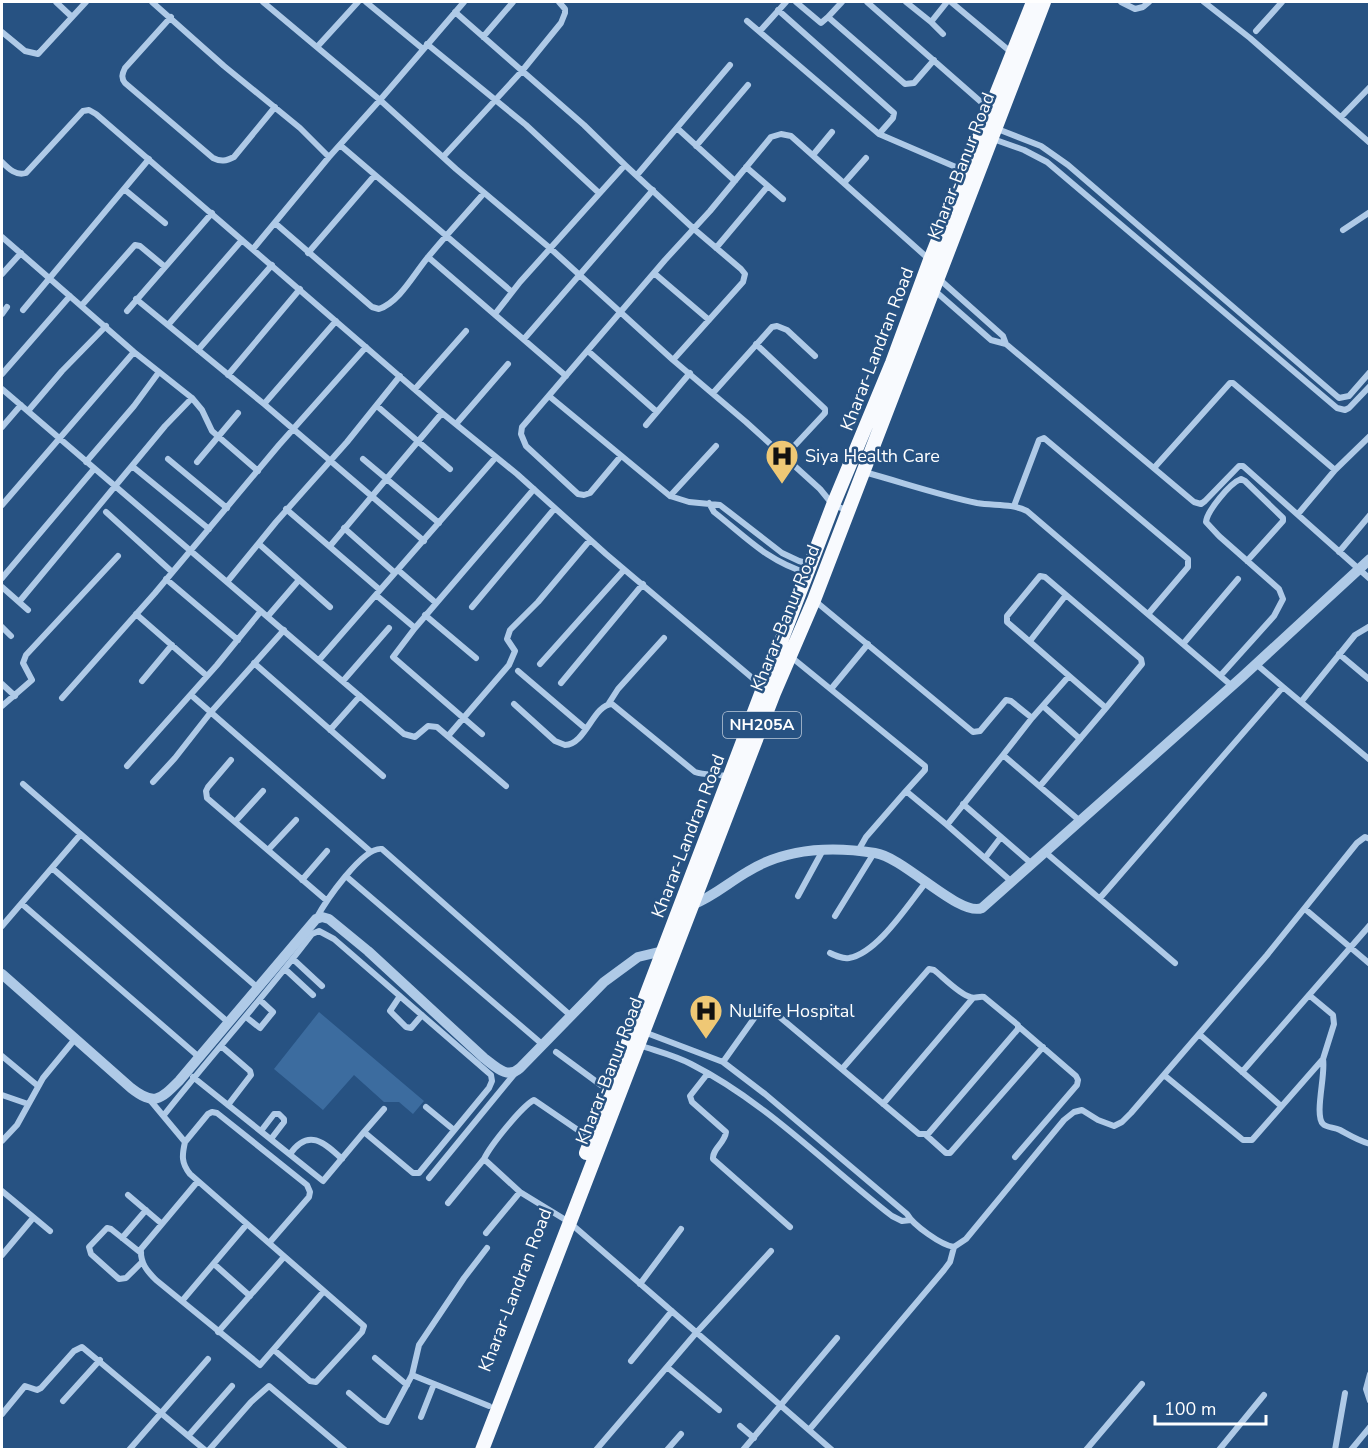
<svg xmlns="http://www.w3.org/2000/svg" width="1371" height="1451" viewBox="0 0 1371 1451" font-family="'Nunito Sans',sans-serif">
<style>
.green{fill:#3c6c9f}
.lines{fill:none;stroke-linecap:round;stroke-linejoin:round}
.minor{stroke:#afcae7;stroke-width:6}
.tertiary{stroke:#afcae7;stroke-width:10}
.trunk{stroke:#f8fafe;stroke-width:14}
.labels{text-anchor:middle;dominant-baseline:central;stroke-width:5;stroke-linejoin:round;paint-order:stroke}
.shield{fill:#275282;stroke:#becbda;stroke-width:1.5}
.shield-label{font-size:16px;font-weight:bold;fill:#fff}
.street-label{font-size:18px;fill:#fff;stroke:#275282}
.poi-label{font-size:18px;fill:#fff;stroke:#275282;text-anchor:start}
</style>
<rect width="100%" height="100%" fill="#275282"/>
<path class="green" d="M319 1012 424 1101 413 1114 399 1102H384L354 1075 323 1110 274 1069Z"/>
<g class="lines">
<path class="minor" d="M56 2 72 17
M152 2 224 66 300 128 329 157
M263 2 380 100 456 169 551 249 673 360 746 422 820 489 833 505 847 510
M366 2 423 49
M796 2 821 23 828 17
M842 2 828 17 905 84 914 83 934 60
M867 2 989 109
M906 2 931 22 947 2
M951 2 1012 53
M1121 2 1135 9 1143 7 1149 2
M1204 2 1250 38 1370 143
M778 10 894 113 893 118 879 134
M455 12 584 125 625 165
M171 17 125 68C122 74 121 78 125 83L213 158C221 162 226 161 234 157L275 107
M747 21 879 134 965 171
M931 22 943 34
M760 31 786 2
M1256 31 1282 2
M2 32 25 51 38 54 86 2
M483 37 513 2
M427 44 526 125 599 193
M317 47 358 2
M1341 117 1370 87
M677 128 735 181
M995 128 1041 146 1068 165 1339 398 1349 396 1370 372
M993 139 1024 150 1047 162 1337 408 1345 410 1349 408 1370 386
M340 145 512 292
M696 146 748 85
M813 155 832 132
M443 157 522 71 561 23 565 13V9L559 2
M2 162C9 169 16 176 26 173L83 111 89 110 96 114 442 413 517 474 606 554 763 687
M746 167 783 199
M637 175 730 65
M844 183 866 158
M124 189 165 223
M275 223 372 307 379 309C400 302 415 272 429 256 447 234 466 214 484 193
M1343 230 1370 212
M2 237 134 352 192 398 202 410 212 431 258 471
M716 248 768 186
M253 249 329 157 380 100 464 2
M308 253 375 175
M428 257 566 376
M654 273 709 320
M2 274 21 253
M938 278 1003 336 1006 344
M934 290 991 340 1006 344 1194 502 1201 504 1205 501 1239 466H1243L1370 579
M136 299 264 404 424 541
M82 305 135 245 140 246 164 266
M23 310 149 159
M127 311 212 213
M2 314 7 307
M495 314 520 282 625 165 694 229 741 269 745 274 743 282 673 360
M168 325 242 240
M524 339 653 190
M756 344 825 409V413L784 457
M198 350 272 265
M588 351 657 412 690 373
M2 374 70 296
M228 375 300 289
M2 389 404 734 415 737 428 726 437 727 506 786
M415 389 466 331
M713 393 772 327 777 326 787 330 815 356
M549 396 670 496 689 502 720 505 782 553 799 561 810 564
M264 404 336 321
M377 406 450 469
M28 411 62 371 106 326
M456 424 508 364
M646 425 657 412
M2 427 21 405
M621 456 590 493 584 495 578 494 526 446 521 434 522 427 665 260 710 211 771 137 781 134 791 136 931 261
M168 459 227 508
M363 459 439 523
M86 462 134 406 159 372
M197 462 238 413
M132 466 209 529
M1154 468 1230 383H1233L1335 470
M864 472C901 482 939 495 977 503 994 506 1011 503 1027 511L1232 686
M670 496 716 446
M709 503 714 512C746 537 767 561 807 573
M2 505 134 352
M1014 506 1039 440 1044 438 1188 559V567L1149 613
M286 509 380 590
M106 512 171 571
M1298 514 1335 470 1370 436
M344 528 395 573
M259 544 330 607
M330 546 442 413
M1339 552 1370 515
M398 570 436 603
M2 578 94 469
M166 579 238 640
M227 582 276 522 347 442 400 376
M2 587 28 610
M376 595 415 628
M814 600 973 732 980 731 1006 700 1011 701 1032 718 1003 755 1080 821
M19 602 165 426 192 398
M472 607 555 508
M136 614 207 676
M425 615 476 658
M268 616 299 580
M2 627 11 636
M1030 641 1066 595
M1183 644 1238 579
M1339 654 1370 680
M790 656 925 766V770L906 791 947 825
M319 660 496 457
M254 663 383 776
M540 664 624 570
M518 671 586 729
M1221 675 1274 616 1283 599 1279 589 1219 536 1206 522C1207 511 1230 483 1241 479L1245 481 1283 518V521L1247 561
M142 681 172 645
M343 681 389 628
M561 683 643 584
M2 684 15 696
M1283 687 1370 760
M831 689 868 644
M191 695 370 851
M62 698 155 593 279 445 366 347
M1301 702 1355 635 1370 626
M609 703 618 689 664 638
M514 704 555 741 565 745C586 744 593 705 612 704L695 772C706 776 718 773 729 777
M2 706 32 680 23 663 26 655 118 556
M1043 706 1080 739
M1032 718 1069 676
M330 730 360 696
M482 734 393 657 415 628 534 489
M448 736 509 665 515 651 507 639 510 630 538 602 590 540
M1003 755 947 825 1012 882
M231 760 208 787 206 791 207 798 326 900
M127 766 217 665 261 611
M153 782 175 758 211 712 284 630
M23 784 258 988
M1040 786 1106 708 1007 622V616L1040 576 1045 577 1141 659 1142 664 1106 708
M963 804 1032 864
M235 822 263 791
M268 850 296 820
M858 851 866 837 906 791
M1045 852 1175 963
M985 858 1001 837
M52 868 229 1023
M347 877 542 1044
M302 880 327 851
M798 896 823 850
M1100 898 1283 687 1256 664
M22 904 199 1057
M1305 909 1370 964
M835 916 874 853
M316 919C325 902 363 846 382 849L570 1015
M2 926 80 835
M830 953C836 956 842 959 849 958 878 953 909 903 927 881
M293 959 322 986
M285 969 313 995
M400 996 390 1011 406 1027 411 1028 422 1015
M246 1017 260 1028 273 1012 260 1000
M644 1032 723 1062 765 1094 907 1214C913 1225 941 1245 954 1247L966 1239 1064 1120 1074 1112 1082 1110 1098 1120 1114 1126 1122 1122 1131 1113 1267 955 1357 843 1365 837 1370 839
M1199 1034 1281 1106
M639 1045C656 1051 674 1055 691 1064 766 1102 826 1165 892 1216L902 1221 911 1220
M221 1046 250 1071 251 1075 228 1105
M556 1052 609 1091
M2 1056 38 1086
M1323 1059C1326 1074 1314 1115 1323 1124 1327 1128 1334 1127 1340 1130 1351 1136 1357 1140 1370 1144
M723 1062 760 1010 765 1008H769L919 1134H928L1018 1029V1025L984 997C979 996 975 999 970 997 959 994 943 977 934 970L929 969 842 1069
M1242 1072 1370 925
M708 1073 690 1096 692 1102 726 1132C725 1143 712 1149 713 1159L790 1227
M1164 1075 1243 1140H1252L1323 1059 1334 1024 1333 1015 1309 995
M2 1095 28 1104
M150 1100 185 1142C182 1155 181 1163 190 1174L364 1326 362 1332 316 1382 310 1381 274 1350
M883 1104 973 998
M426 1107 454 1130
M164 1115C212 1054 265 996 312 934L319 931 334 939 491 1075 492 1081 489 1088 419 1173H413L364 1132 323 1181 193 1077
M261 1131 274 1114H279L284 1119V1122L271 1139
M364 1132 384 1109
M926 1135 946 1153H950L1043 1047
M591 1139 534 1100C522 1106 490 1146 484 1159L520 1192 569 1222 832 1450
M2 1141 17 1125 43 1078 75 1039
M185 1142 208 1114 212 1112 217 1113 307 1185 310 1192 309 1197 270 1242
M290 1154C308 1128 324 1142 342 1159
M1015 1157 1077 1085 1078 1080 1076 1076 1018 1026
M429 1178 516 1072
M198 1181 141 1249C140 1263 147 1271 156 1280L260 1365 324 1291
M2 1191 50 1231
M128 1195 162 1224
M448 1203 484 1159
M486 1233 520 1192
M122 1238 146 1210
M487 1248 464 1278 419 1345 412 1375 489 1406
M141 1253 111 1229 107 1228 89 1247 91 1254 119 1279 126 1278 142 1262
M2 1255 33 1218
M214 1264 250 1296
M640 1284 681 1229
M182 1301 247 1224
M218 1332 284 1257
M375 1358 407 1385
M631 1361 672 1311
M667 1367 719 1410
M1370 1374 1366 1389 1370 1401
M349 1393 381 1420 387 1422 412 1375
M63 1401 100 1360
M2 1414 25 1386 37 1390 41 1388 74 1351 82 1347 205 1450
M421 1417 434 1384
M740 1426 754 1438
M809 1430 944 1270 950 1262 954 1247
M189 1435 232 1386
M129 1450 208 1359
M209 1450 251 1402 269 1386 345 1450
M596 1450 696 1333 771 1251
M667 1450 681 1434
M743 1450 837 1338
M1086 1450 1142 1384
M1219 1450 1264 1395
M1335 1450 1345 1393
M1351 1450 1370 1427"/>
<path class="tertiary" d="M688 904 692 905C713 897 728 883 747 872 785 848 831 846 875 853 904 857 959 917 982 908L1242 677 1370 559
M2 974 131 1088C154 1106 160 1100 179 1081L316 919 322 917 329 919 368 951 484 1058C495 1066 507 1080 520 1068L604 982 638 957 663 951"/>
<path class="trunk" d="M586 1153 833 505 892 363 930 260 1033 2
M482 1450 774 693 814 600 1044 2"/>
</g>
<defs>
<g id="hospital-pin" transform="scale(1.725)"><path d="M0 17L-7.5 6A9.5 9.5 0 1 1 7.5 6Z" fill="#efc875" stroke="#275282"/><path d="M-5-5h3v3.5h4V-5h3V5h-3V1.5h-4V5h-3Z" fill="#111"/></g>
</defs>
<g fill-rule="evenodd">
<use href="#hospital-pin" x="782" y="456"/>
<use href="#hospital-pin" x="706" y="1011"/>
</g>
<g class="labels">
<rect class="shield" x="723" y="712" width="78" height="26" rx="4.5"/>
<g class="shield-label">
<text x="762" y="725">NH205A</text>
</g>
<g class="street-label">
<text transform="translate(961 166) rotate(-69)">Kharar-Banur Road</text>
<text transform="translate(877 349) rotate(-69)">Kharar-Landran Road</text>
<text transform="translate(785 618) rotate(-68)">Kharar-Banur Road</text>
<text transform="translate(688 836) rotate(-69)">Kharar-Landran Road</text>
<text transform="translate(609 1071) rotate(-69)">Kharar-Banur Road</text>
<text transform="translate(515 1290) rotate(-69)">Kharar-Landran Road</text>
</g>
<g class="poi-label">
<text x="805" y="456">Siya Health Care</text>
<text x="729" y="1011">NuLife Hospital</text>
</g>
</g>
<rect width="1371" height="1451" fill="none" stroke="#ffffff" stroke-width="6"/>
<path d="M1155 1415v9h111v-9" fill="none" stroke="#ffffff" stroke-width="3"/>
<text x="1164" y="1415" font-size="18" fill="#ffffff" stroke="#275282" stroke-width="4.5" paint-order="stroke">100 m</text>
</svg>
